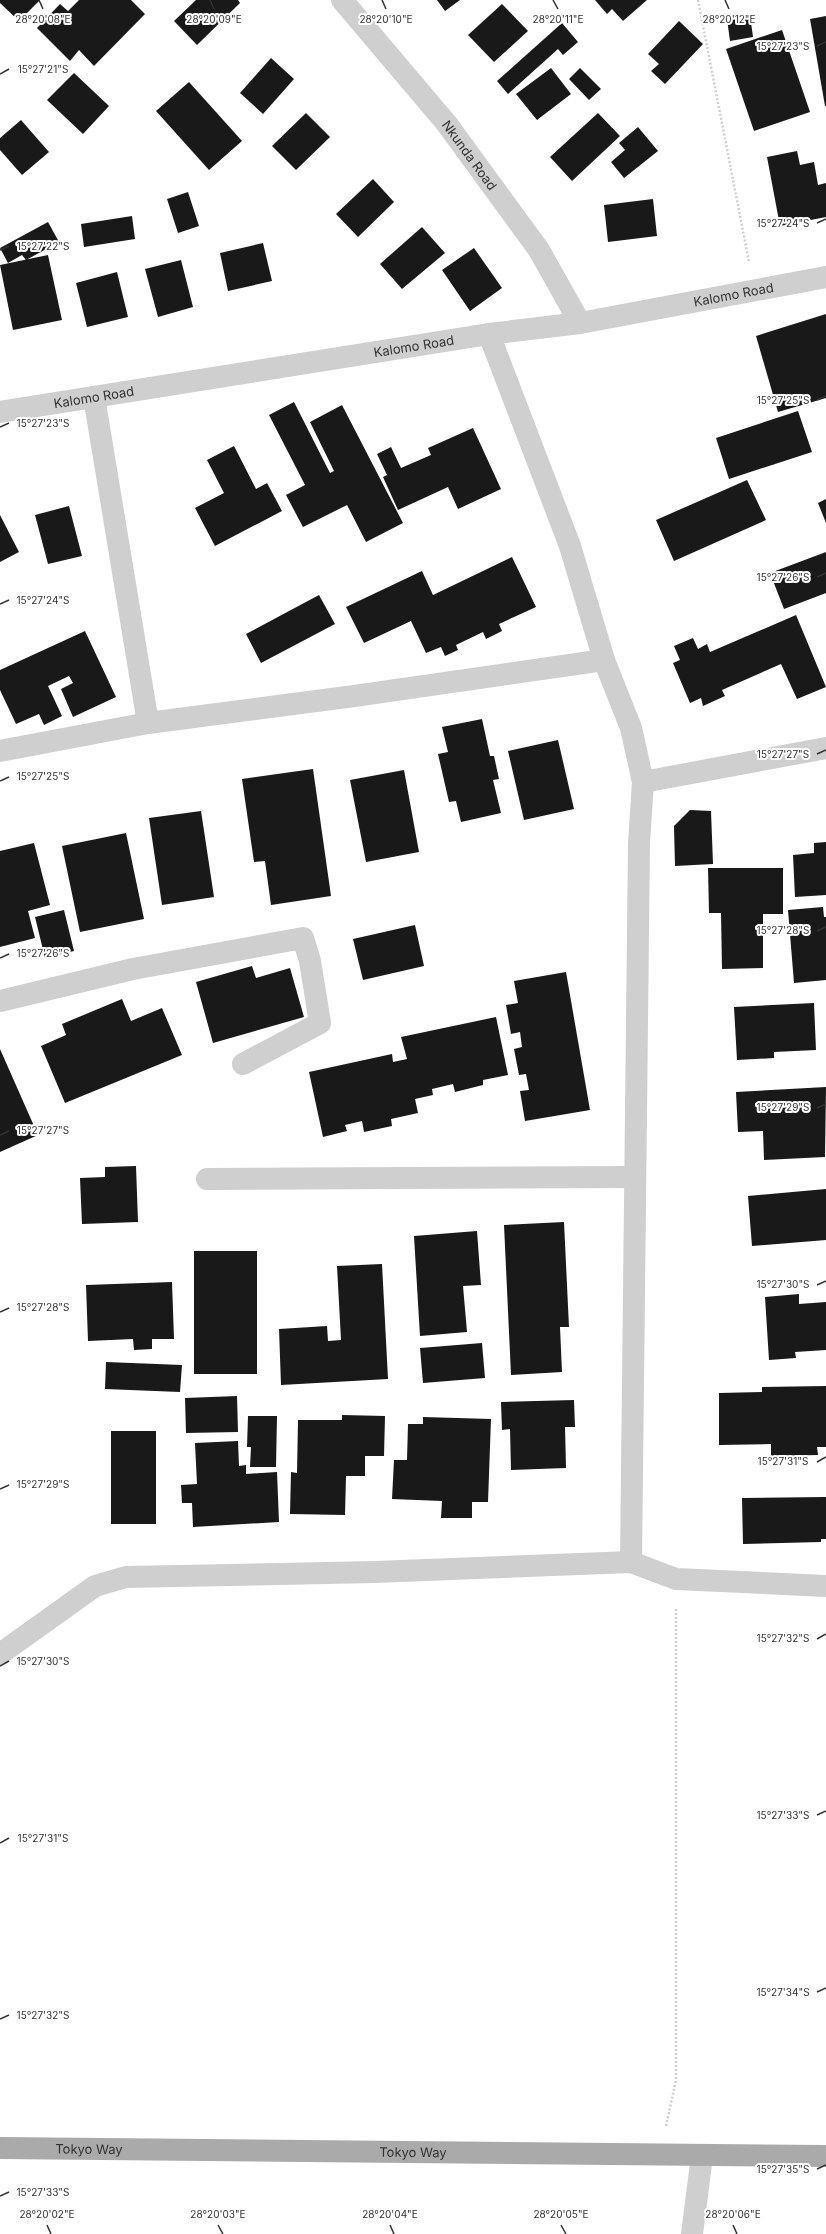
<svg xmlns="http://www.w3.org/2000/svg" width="826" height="2234" viewBox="0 0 826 2234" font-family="Inter,sans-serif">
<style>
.building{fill:#191919}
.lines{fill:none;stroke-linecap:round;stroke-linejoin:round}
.path{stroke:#cfcfcf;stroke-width:2.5;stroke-dasharray:2 2;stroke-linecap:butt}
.minor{stroke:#cfcfcf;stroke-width:22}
.major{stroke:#aaa;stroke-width:22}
.ticks{fill:none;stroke:#323232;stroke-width:1.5}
.labels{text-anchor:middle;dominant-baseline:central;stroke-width:4;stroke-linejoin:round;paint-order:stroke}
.street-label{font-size:13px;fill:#323232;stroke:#fff}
.ticks-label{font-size:10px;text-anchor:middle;fill:#323232;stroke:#fff;stroke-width:4;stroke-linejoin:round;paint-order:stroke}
</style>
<rect width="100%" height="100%" fill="#fff"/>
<path class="building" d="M0 0H40L19 21 0 3Z
M79 0H131L145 14 94 66 79 50 70 61 37 28 60 4 68 11Z
M196 0H238L240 3 197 45 174 21Z
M437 0H460L445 11Z
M595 0H647L623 21 612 9 607 14Z
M502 4 528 31 494 62 468 35Z
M750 15 753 37 730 41 727 19Z
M826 16V106H825L810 19Z
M679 21 703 44 665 84 651 71 659 64 648 54Z
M562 23 578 42 563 55 558 49 508 94 497 81Z
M782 30 810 112 754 131 726 49Z
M271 58 294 79 263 114 240 93Z
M551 68 571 94 537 120 516 94Z
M580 68 601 89 589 100 569 79Z
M74 73 109 106 83 134 47 100Z
M189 82 242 141 209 170 156 111Z
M306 113 330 137 296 170 272 146Z
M598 113 620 136 572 181 550 157Z
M21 120 49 152 22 175 0 150V138Z
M638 127 658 151 624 178 611 162 625 150 619 143Z
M797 151 800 165 814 162 818 185 826 183V217L780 226 767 157Z
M373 179 394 202 358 237 336 214Z
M188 192 199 226 178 233 167 199Z
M653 199 657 236 608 242 604 205Z
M132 216 135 239 84 247 81 224Z
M48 222 59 242 26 260 22 255 8 263 0 248Z
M422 227 445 253 402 289 380 264Z
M263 243 272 281 228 291 220 253Z
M474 248 502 288 470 311 442 270Z
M48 255 62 320 13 330 0 265Z
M181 260 193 307 158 317 145 269Z
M117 272 128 317 87 327 76 283Z
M826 314V398L778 412 756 336Z
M294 402 330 473 334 471 310 422 342 405 403 523 366 542 347 505 303 527 286 495 305 485 269 415Z
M798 411 812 452 729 479 716 438Z
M473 428 501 489 458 509 448 487 398 510 383 477 387 475 377 454 391 447 401 468 431 455 428 448Z
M234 446 256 489 267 483 282 511 215 546 195 508 224 493 207 460Z
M747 480 766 520 674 561 656 520Z
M826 499V523L818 503Z
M69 506 82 556 48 564 35 515Z
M0 515 19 552 0 562Z
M826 552V593L784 609 770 573Z
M512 557 536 607 499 624 502 631 486 639 483 632 456 645 458 650 445 656 441 647 426 653 411 621 364 643 346 607 422 571 433 595Z
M319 595 335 624 261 663 246 634Z
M796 615 826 687 797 699 781 664 722 690 725 696 703 706 701 698 690 703 673 663 680 660 674 646 693 638 698 649 707 644 710 652Z
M85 631 116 697 73 717 61 689 73 683 69 676 48 686 62 716 44 725 39 714 16 724 0 690V670Z
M482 719 490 756H494L499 779 493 780 501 813 461 822 456 801 449 802 438 754 448 752 442 727Z
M558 740 574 809 524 820 508 751Z
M313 769 331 896 271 905 265 861 254 862 242 779Z
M404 770 419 852 366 862 350 780Z
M690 810 711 811 713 864 675 866 674 826Z
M201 811 214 897 162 905 149 818Z
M126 833 144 919 80 932 62 846Z
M826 842V895L795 897 793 855 814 853V843Z
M34 843 50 905 28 911 35 938 0 947V851Z
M708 868H783V914H763V968L722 969 721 913H709Z
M823 907 824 917H826V980L794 983 788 910Z
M64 910 74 951 45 958 35 917Z
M415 925 424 966 363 980 353 939Z
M252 966 256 978 290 968 304 1017 213 1043 196 982Z
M566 972 590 1110 525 1121 520 1091 529 1090 526 1074 519 1075 514 1049 522 1047 520 1032 511 1034 506 1005 518 1003 514 981Z
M122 999 131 1021 162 1008 182 1055 65 1103 41 1046 66 1035 62 1024Z
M814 1003 816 1050 774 1052V1058L737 1060 734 1007Z
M496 1017 508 1075 483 1080V1085L455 1092 453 1084 432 1089 433 1095 415 1099 418 1113 391 1119 392 1126 364 1132 362 1121 345 1125 347 1131 323 1137 309 1072 392 1054 393 1062 407 1059 401 1037Z
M0 1049 38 1135 0 1152Z
M826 1087 825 1157 764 1160 763 1131 738 1132 736 1092Z
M136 1166 138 1222 82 1224 80 1178 105 1177V1167Z
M826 1189V1240L752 1246 748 1196Z
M564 1222 569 1327H560L562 1372 511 1375 504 1225Z
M477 1231 481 1285 463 1286 467 1332 420 1336 414 1236Z
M194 1251H257V1374H194Z
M382 1264 388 1379 281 1385 279 1329 327 1326 328 1341 341 1340 337 1266Z
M172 1282 174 1339H152V1349L134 1350 133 1339 88 1341 86 1285Z
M799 1294V1304L826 1302V1350L795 1352 796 1358 769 1360 765 1297Z
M482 1343 485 1378 423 1383 420 1348Z
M106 1362 182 1365 180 1392 105 1389Z
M826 1386V1447H817L818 1455 771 1456V1444L719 1445V1393L762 1392V1387Z
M237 1396 238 1432 186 1433 185 1398Z
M574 1400 575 1427H565L566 1468 511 1470 510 1429 502 1430 501 1402Z
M342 1415 385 1416 384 1456H365V1476H346L345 1515 290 1514 291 1472 297 1473 298 1420H342Z
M248 1416H277L276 1467H250L251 1447H247Z
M423 1417 491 1419 488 1502H472V1518H441L442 1501 392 1499 394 1460H407L408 1424H423Z
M111 1431H156V1524H111Z
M238 1441 239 1466 246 1465V1474L277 1472 279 1522 193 1527 192 1503H182L181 1485 197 1484 195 1443Z
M826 1497V1539H821V1542L743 1544 742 1498Z"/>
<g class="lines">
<path class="path" d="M698 0 749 262
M666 2126 676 2080V1608"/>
<g class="minor">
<path id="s1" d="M342 0 447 124 539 250 580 323"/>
<path d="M489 334 570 546 604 660 631 728 643 782 639 843 631 1562"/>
<path d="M94 397 148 723"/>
<path id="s2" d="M0 412 489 334 580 323 826 277"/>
<path d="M0 751 148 723 347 697 604 660"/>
<path d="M643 782 826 748"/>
<path d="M0 1001 133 969 303 938 310 961 320 1023 243 1064"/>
<path d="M207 1179 634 1177"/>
<path d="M0 1654 95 1586 126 1577 375 1572 631 1562 676 1579 826 1586"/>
<path d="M692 2234 702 2156"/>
</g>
<path class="major" id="s3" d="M0 2148 826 2156"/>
</g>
<path class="ticks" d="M39 0 43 9M210 0 214 9M382 0 386 9M553 0 558 9M725 0 729 9M817 46 826 42M0 74 9 69M817 223 826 219M0 250 9 246M817 400 826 396M0 427 9 423M817 577 826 573M0 604 9 600M817 754 826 750M0 781 9 777M817 931 826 927M0 958 9 954M817 1108 826 1104M0 1135 9 1131M817 1285 826 1281M0 1312 9 1308M817 1462 826 1457M0 1489 9 1485M817 1639 826 1634M0 1666 9 1661M817 1815 826 1811M0 1843 9 1838M817 1992 826 1988M0 2019 9 2015M817 2169 826 2165M0 2196 9 2192M47 2225 51 2234M218 2225 223 2234M390 2225 394 2234M561 2225 566 2234M733 2225 737 2234"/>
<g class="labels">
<g class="street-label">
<text stroke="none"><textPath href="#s1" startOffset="201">Nkunda Road</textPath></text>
<text stroke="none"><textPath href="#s2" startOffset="743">Kalomo Road</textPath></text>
<text stroke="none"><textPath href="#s2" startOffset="419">Kalomo Road</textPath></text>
<text stroke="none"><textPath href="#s2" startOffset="95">Kalomo Road</textPath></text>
<text stroke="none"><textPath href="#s3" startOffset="89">Tokyo Way</textPath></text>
<text stroke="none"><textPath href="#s3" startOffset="413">Tokyo Way</textPath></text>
</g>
</g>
<g class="ticks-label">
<text x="43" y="23">28°20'08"E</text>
<text x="214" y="23">28°20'09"E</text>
<text x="386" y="23">28°20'10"E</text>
<text x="558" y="23">28°20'11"E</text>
<text x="729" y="23">28°20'12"E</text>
<text x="783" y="50">15°27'23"S</text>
<text x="43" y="73">15°27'21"S</text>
<text x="783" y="227">15°27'24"S</text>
<text x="43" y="250">15°27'22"S</text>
<text x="783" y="404">15°27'25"S</text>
<text x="43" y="427">15°27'23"S</text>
<text x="783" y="581">15°27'26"S</text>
<text x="43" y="604">15°27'24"S</text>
<text x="783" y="758">15°27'27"S</text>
<text x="43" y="780">15°27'25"S</text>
<text x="783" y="934">15°27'28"S</text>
<text x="43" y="957">15°27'26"S</text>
<text x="783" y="1111">15°27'29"S</text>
<text x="43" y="1134">15°27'27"S</text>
<text x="783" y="1288">15°27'30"S</text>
<text x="43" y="1311">15°27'28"S</text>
<text x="783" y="1465">15°27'31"S</text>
<text x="43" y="1488">15°27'29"S</text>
<text x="783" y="1642">15°27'32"S</text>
<text x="43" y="1665">15°27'30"S</text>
<text x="783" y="1819">15°27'33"S</text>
<text x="43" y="1842">15°27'31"S</text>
<text x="783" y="1996">15°27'34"S</text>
<text x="43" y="2019">15°27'32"S</text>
<text x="783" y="2173">15°27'35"S</text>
<text x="43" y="2196">15°27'33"S</text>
<text x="47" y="2218">28°20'02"E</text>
<text x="218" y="2218">28°20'03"E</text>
<text x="390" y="2218">28°20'04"E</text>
<text x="561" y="2218">28°20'05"E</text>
<text x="733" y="2218">28°20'06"E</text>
</g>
</svg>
